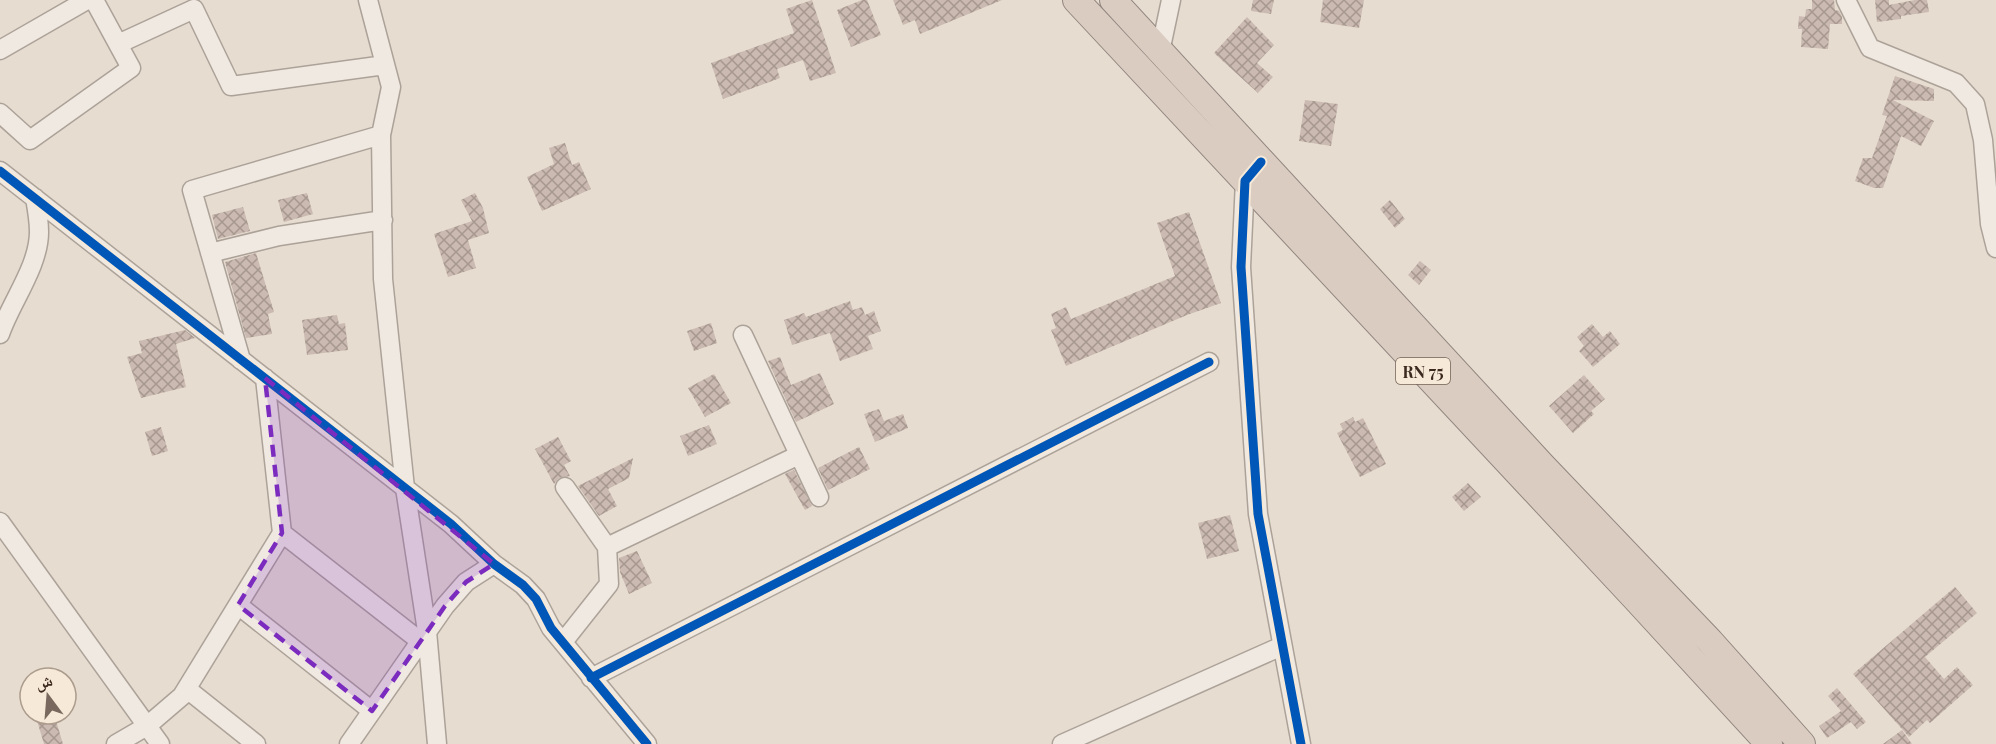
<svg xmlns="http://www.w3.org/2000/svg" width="1996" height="744" viewBox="0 0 1996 744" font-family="'Playfair Display','Noto Naskh Arabic',serif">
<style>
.building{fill:url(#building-cross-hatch)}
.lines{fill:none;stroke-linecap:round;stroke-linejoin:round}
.minor-casing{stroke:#aca298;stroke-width:21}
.highway-casing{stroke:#92877f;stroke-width:28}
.minor{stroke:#efe9e2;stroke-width:18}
.highway{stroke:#daccc1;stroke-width:26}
.cycleway-casing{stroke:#f7e9d7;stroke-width:13}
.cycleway{stroke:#0057b8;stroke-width:9}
.marked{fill:#7b2cbf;fill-opacity:0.2;stroke:#7b2cbf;stroke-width:4.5;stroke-dasharray:12 8;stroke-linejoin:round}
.labels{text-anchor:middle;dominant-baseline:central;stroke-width:4.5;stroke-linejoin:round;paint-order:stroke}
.shield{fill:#f7e9d7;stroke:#746356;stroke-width:1.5}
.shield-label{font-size:16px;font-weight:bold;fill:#3c291f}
</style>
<defs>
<pattern id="building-cross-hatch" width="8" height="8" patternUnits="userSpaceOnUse" patternTransform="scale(1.5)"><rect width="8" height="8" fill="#cbbab1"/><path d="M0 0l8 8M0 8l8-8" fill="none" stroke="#a6978f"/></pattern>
</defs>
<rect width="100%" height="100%" fill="#e7dcd0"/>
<path class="building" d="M812 0 836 73 810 81 803 60 777 69 780 78 723 99 711 63 794 33 786 9Z
M862 0H867L881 35 851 47 837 10Z
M893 0H1002L920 34 915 20 903 25Z
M1253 0H1274L1271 14 1251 11Z
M1323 0H1364L1359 28 1320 22Z
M1812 0H1834L1835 10 1839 11 1842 17V24H1830L1828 49 1801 47 1802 29H1798L1799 16 1805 17 1806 9H1812Z
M1875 0H1889V5L1915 0H1927L1929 12 1901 16V19L1877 22Z
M1247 17 1274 45 1257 63 1273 77 1258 93 1214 53Z
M1895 76 1934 89V101L1893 100 1934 121 1921 146 1901 136 1883 188H1874L1855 181 1863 158H1872L1887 116 1882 115Z
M1305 100 1338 104 1331 146 1299 141Z
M565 143 572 165 579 162 591 189 542 211 527 177 554 164 549 148Z
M307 193 313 214 284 222 278 200Z
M475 193 483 208 489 233 468 240 476 268 448 277 434 234 472 221 461 200Z
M1390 200 1405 219 1395 228 1380 209Z
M243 207 250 231 218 239 212 215Z
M1189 212 1221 303 1187 315 1066 366 1051 330 1056 328 1051 314 1066 307 1071 319 1175 276 1157 223Z
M256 253 274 312 268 314 272 334 246 338 225 262Z
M1420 261 1431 270 1419 285 1408 275Z
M850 301 853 310 862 307 865 315 874 311 881 331 868 336 873 349 840 361 830 333 792 345 784 320 804 313 806 317Z
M337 315 339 324 345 323 348 350 307 355 302 320Z
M711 323 717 343 694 351 687 331Z
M1592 324 1603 337 1610 331 1620 344 1593 367 1579 351 1584 346 1577 337Z
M185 330 195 338 176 344 186 387 141 398 127 357 142 353 139 341Z
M780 357 791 385 820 373 834 404 796 422 768 361Z
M714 374 731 403 705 417 688 388Z
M1584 375 1605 399 1591 411 1594 414 1573 433 1549 406Z
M879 409 884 421 903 414 908 428 875 442 864 414Z
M1353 417 1355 422 1363 418 1386 464 1360 477 1337 433 1343 430 1340 424Z
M709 425 717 444 688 456 680 436Z
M161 427 168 451 152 456 145 432Z
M558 437 571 461 564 465 570 476 559 478 554 484 535 449Z
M859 447 870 469 828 490 818 468Z
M633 458 629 478 608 489 617 506 599 516 578 486Z
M794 470 812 506 805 510 785 474Z
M1468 483 1481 497 1464 511 1452 497Z
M1230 515 1239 551 1207 559 1198 523Z
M637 551 652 583 629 594 620 572 619 558Z
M1955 587 1977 613 1925 657 1944 679 1957 667 1973 685 1930 723 1927 720 1909 737 1853 674Z
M1837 688 1866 722 1857 729 1851 722 1827 738 1819 726 1841 711 1828 696Z
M35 714H54L63 744H44Z
M1902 730 1912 744H1883Z"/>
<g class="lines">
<g class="minor-casing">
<path id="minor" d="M368 0 391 87 381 135 383 279 405 488 427 631 437 744
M1846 0 1870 48 1956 83 1975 104 1983 140 1990 224 1996 248
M118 44 194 9 231 86 385 65
M0 50 87 0
M1160 52 1171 0
M0 113 30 140 131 68 94 0
M0 171 451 524 494 564 523 585 536 599 551 628 647 744
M1248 177 1245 181 1241 267 1258 514 1301 744
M210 253 279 236 383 220
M0 334C11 302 39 266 39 232 39 221 37 209 35 198
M743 335 819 497
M241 360 192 190 381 135
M265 378 282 533 420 641
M565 487 607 547 609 584 567 637
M0 522 160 744
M607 547 799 455
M238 605 372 711
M591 678 1209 362
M192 693 256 744
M116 744 147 726 182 696 282 533
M349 744 445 606 466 582 494 564
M1062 744 1282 646"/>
</g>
<g class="highway-casing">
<path id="highway" d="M1076 0 1634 597 1769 744
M1113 0 1542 465 1710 641 1802 744"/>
</g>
<use href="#minor" class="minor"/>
<use href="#highway" class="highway"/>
<g class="cycleway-casing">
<path id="cycleway" d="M1261 162 1245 181 1241 267 1258 514 1301 744
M0 171 451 524 494 564 523 585 536 599 551 628 647 744
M591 678 1209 362"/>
</g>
<use href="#cycleway" class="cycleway"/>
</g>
<path class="marked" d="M265 378 494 564 466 582 445 606 372 711 238 605 282 533Z"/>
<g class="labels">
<rect class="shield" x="1396" y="358" width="54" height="26" rx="4.5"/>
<g class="shield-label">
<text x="1423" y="371">RN 75</text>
</g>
</g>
<g transform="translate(48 696) rotate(344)"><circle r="28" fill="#f7e9d7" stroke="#ac9c8d" stroke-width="1.5"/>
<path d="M0-4.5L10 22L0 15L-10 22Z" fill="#78685d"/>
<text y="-9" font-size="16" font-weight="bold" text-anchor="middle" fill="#3c291f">ش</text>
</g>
</svg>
